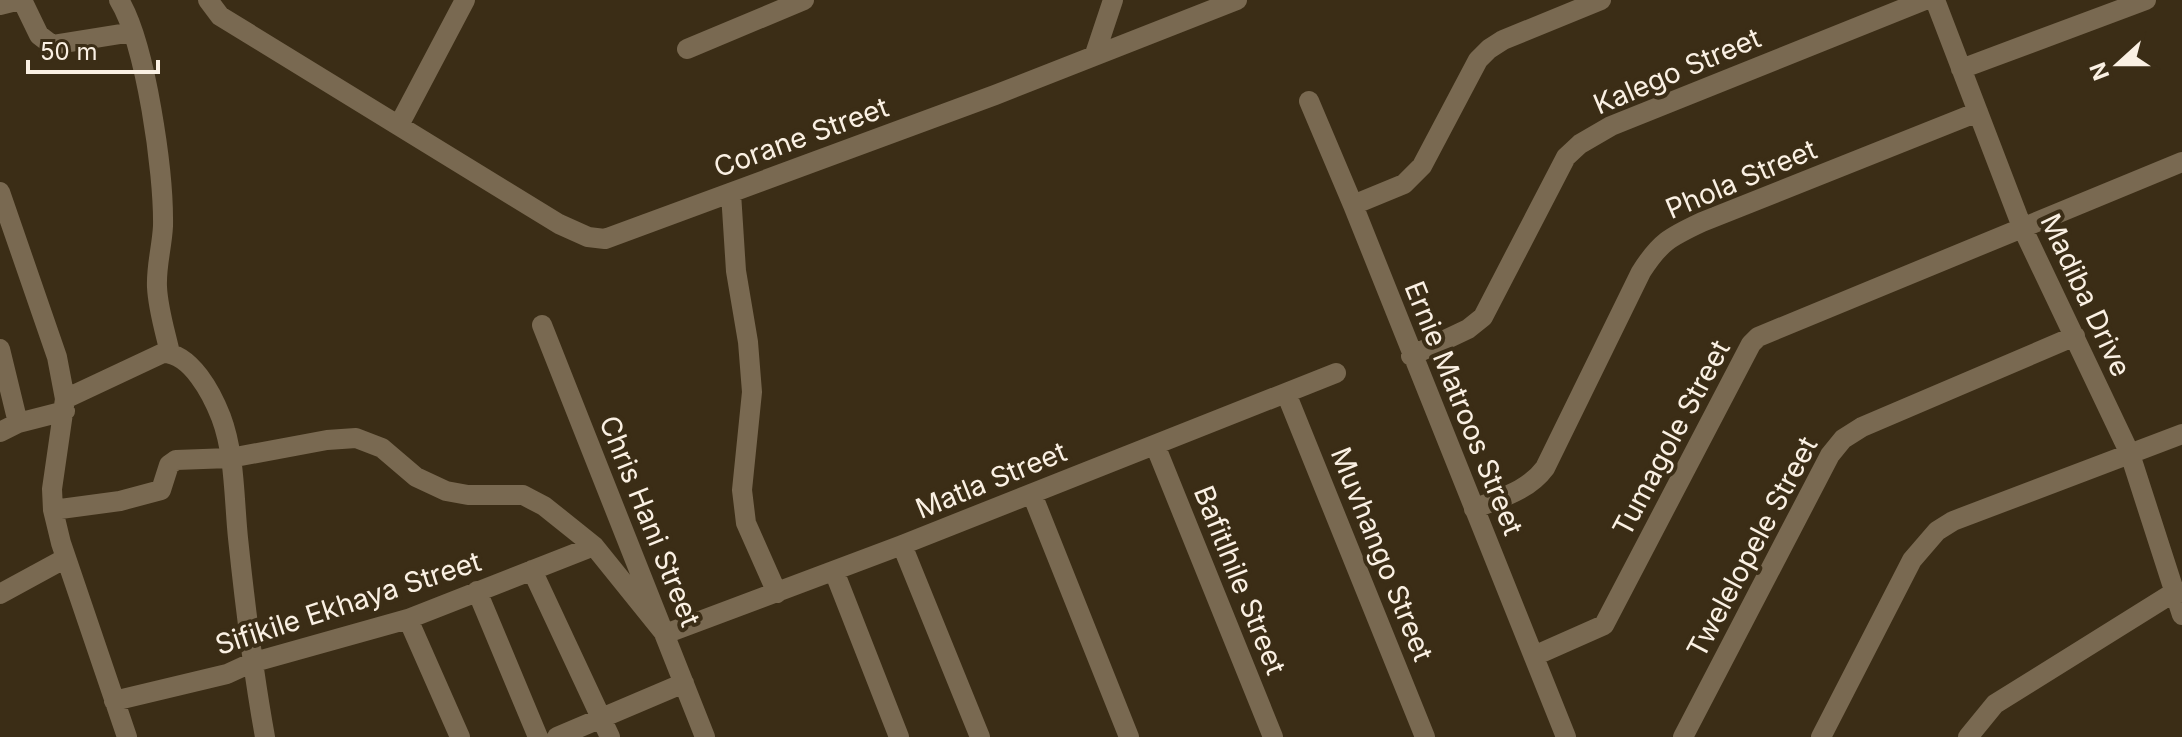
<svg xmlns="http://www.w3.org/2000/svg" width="2182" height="737" viewBox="0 0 2182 737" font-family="Inter,sans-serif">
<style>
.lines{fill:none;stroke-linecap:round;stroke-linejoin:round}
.street{stroke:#796951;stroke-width:20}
.labels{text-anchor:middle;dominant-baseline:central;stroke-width:8;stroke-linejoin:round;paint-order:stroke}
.street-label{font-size:28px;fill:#faf0e3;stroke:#3b2d16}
</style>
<rect width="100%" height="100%" fill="#3b2d16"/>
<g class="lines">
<path class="street" d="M22 0 39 35 52 45 133 32
M119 0C146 44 164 173 163 226 162 247 156 266 157 287 158 309 165 331 170 353
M208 0 220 16 559 224 588 237 605 239 995 95 1237 0
M1935 0 2022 227 2130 454 2182 615
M0 5 20 0
M687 49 804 0
M1095 54 1113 0
M1961 69 2146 0
M1309 101 1353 205 1566 737
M399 125 465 0
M0 192 57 357 65 399 52 489 53 510 61 543 127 737
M731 193 736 271 748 342 752 392 742 490 746 523 777 593
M1353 205 1404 184 1422 166 1478 60 1489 49 1503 40 1601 0
M542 325 705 737
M0 349 18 423
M1411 356 1468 329 1483 317 1566 157 1580 144 1611 126 1925 0
M1286 393 1425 737
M65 399 163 353C191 353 212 394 221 417 235 454 234 499 238 538 245 605 253 671 265 737
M0 432 18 423 65 411
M1155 445 1273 737
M1032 494 1129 737
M1474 509C1500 498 1528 491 1545 468L1641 272C1660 242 1670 237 1702 222L1978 112
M53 510 120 501 161 490 169 465 176 460 230 458 327 440 356 438 382 448 416 477 446 491 468 495H523L544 506 594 546 665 634 902 545 1336 373
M902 545 980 737
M532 570 610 737
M834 571 899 737
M477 591 538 737
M0 594 66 558
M408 619 460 737
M1534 656 1604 625 1751 344 1758 337 2182 162
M114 701 227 674 251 663 408 619 594 546
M557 737 684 683
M1683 737 1830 455 1843 439 1862 427 2075 336
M1821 737 1912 560 1937 531 1953 521 2182 434
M1968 737 1995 704 2173 593 2182 592"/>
</g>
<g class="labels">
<g class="street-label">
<text transform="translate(1677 71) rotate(-23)">Kalego Street</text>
<text transform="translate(801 137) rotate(-20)">Corane Street</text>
<text transform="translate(1741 179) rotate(-23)">Phola Street</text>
<text transform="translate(2086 295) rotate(65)">Madiba Drive</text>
<text transform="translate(1464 408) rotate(68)">Ernie Matroos Street</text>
<text transform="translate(1671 438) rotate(-62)">Tumagole Street</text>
<text transform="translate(991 480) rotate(-22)">Matla Street</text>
<text transform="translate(650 521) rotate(68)">Chris Hani Street</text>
<text transform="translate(1752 547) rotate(-62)">Twelelopele Street</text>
<text transform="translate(1382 554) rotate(68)">Muvhango Street</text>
<text transform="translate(1240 580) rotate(68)">Bafitlhile Street</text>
<text transform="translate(348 603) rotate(-18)">Sifikile Ekhaya Street</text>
</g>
</g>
<g transform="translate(2118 64) rotate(249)" stroke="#3b2d16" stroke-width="6" paint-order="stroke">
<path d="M0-6L14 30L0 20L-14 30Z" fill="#faf0e3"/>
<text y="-12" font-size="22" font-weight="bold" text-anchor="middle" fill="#faf0e3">N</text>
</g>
<path d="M28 60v12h130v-12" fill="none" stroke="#faf0e3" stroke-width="4"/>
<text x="40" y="60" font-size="24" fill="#faf0e3" stroke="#3b2d16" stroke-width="6" paint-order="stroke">50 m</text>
</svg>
